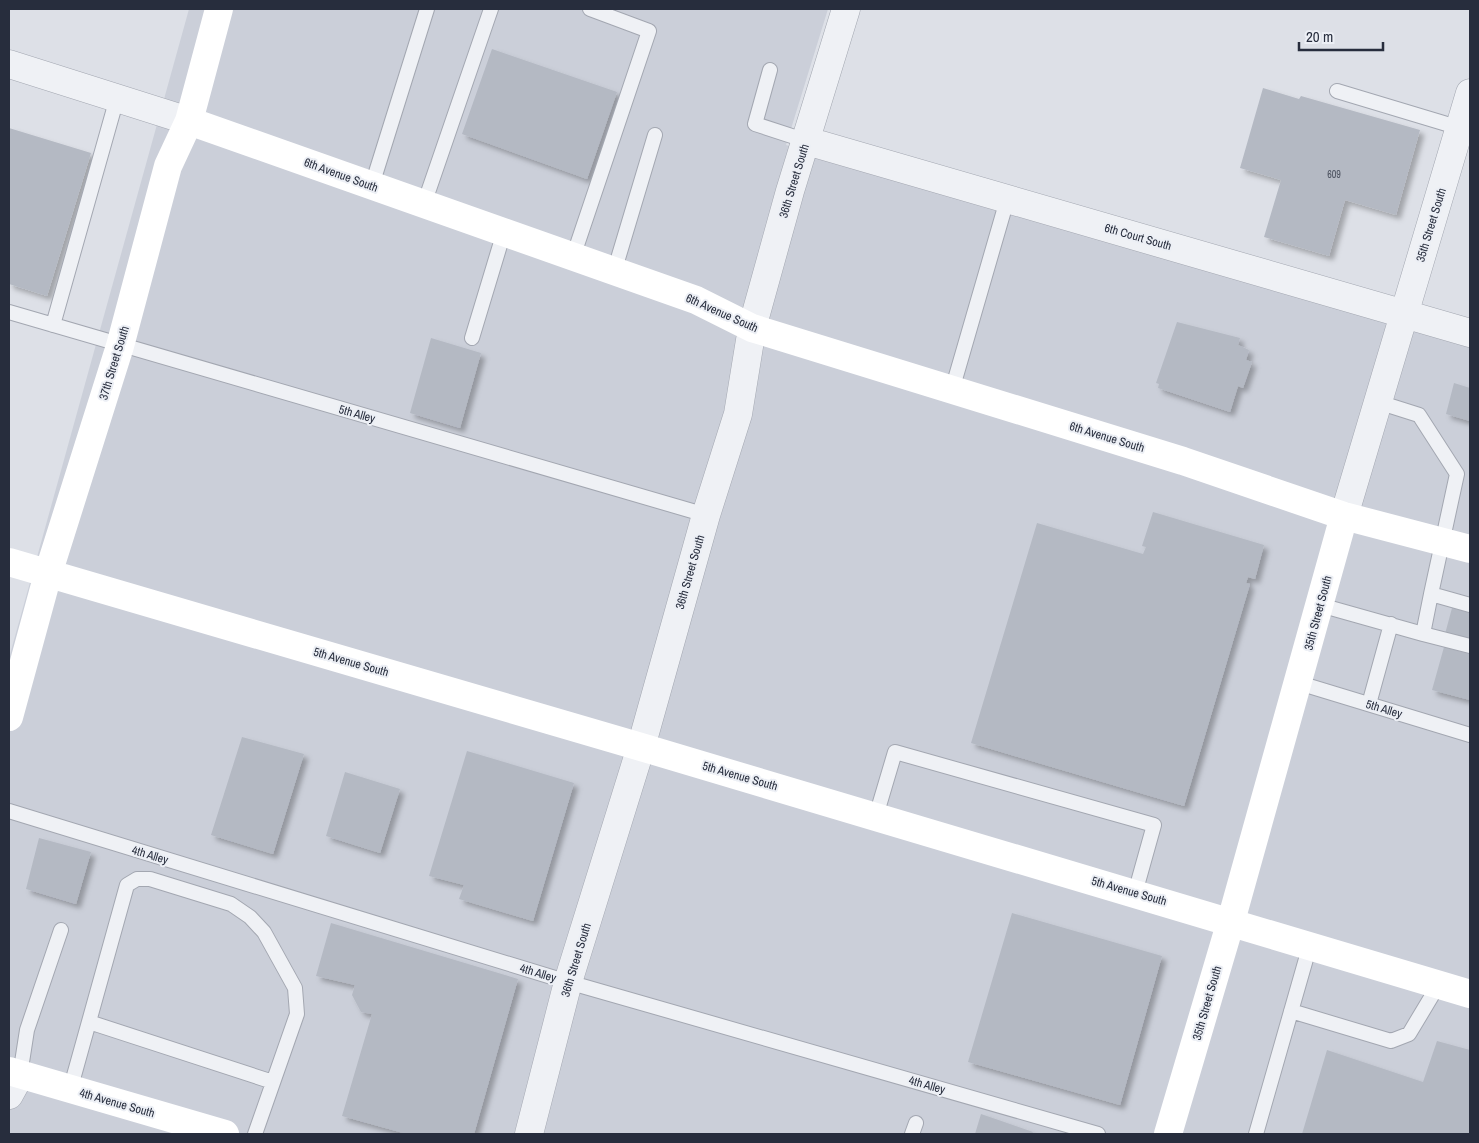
<svg xmlns="http://www.w3.org/2000/svg" width="1479" height="1143" viewBox="0 0 1479 1143" font-family="'Archivo Narrow',sans-serif">
<style>
.built{fill:#cbcfd9}
.building{fill:#b4b9c3;filter:url(#shadow)}
.lines{fill:none;stroke-linecap:round;stroke-linejoin:round}
.lane-casing{stroke:#a3a7b1;stroke-width:16}
.street-casing{stroke:#a3a7b1;stroke-width:29}
.lane{stroke:#eff1f5;stroke-width:14}
.street{stroke:#eff1f5;stroke-width:28}
.secondary{stroke:#fff;stroke-width:28}
.labels{text-anchor:middle;dominant-baseline:central;stroke-width:4;stroke-linejoin:round;paint-order:stroke}
.number-label{font-size:10px;fill:#4a505e}
.street-label{font-size:12px;fill:#272d3d;stroke:#eceff5}
</style>
<defs>
<filter id="shadow"><feDropShadow dx="4.5" dy="4.5" stdDeviation="2.5" flood-color="#0004"/></filter>
</defs>
<rect width="100%" height="100%" fill="#dde0e7"/>
<path class="built" d="M189 9H828L786 145 1470 345V1134H9V658Z"/>
<path class="building" d="M492 49 617 92 587 179 462 134Z
M1263 88 1299 99 1301 96 1420 130 1396 215 1345 200 1329 256 1264 237 1281 180 1240 168Z
M9 128 91 153 47 296 9 284Z
M1177 322 1240 338 1238 345 1249 350 1246 360 1252 362 1243 388 1238 386 1230 412 1158 388 1159 384 1156 383Z
M431 338 481 353 460 428 410 413Z
M1454 383 1470 388V421L1446 414Z
M1153 512 1264 545 1255 579 1248 577 1246 583 1250 584 1184 806 971 743 1037 523 1143 554 1146 547 1142 546Z
M1452 608 1470 613V642L1445 634Z
M1444 647 1469 654 1470 700 1432 690Z
M242 737 304 754 273 854 211 835Z
M467 751 574 783 533 921 459 899 464 885 429 876Z
M345 772 400 789 380 853 326 836Z
M39 838 91 852 76 904 26 889Z
M1012 913 1162 956 1120 1105 968 1062Z
M331 923 518 979 474 1134H407L342 1116 372 1014 361 1012 352 995 355 985 316 976Z
M1437 1041 1470 1050V1134H1302L1327 1050 1423 1082Z
M981 1114 1033 1132 1032 1134H975Z"/>
<g class="lines">
<g class="lane-casing">
<path id="lane" d="M770 70 755 124 807 141
M1337 91 1460 128
M372 185 427 9
M424 204 491 9
M573 257 649 31 590 9
M614 272 655 135
M9 312 706 515
M53 325 117 98
M472 338 504 232
M952 390 1007 200
M1378 402 1419 415 1457 474 1431 594 1470 605
M1431 594 1423 634 1470 646
M1320 605 1423 634
M1299 683 1470 735
M1369 704 1391 624
M9 811 568 982 1098 1134
M876 816 895 752 1154 825 1135 893
M1291 1011 1391 1041 1409 1034 1439 984
M89 1022 273 1082
M20 1075 27 1030 61 930
M70 1090 127 885 137 879H150L231 904 250 917 264 932 295 988 297 1014 255 1134
M912 1134 916 1123
M1256 1134 1310 945"/>
</g>
<g class="street-casing">
<path id="street" d="M9 64 189 121
M807 141 1470 333
M1344 516 1470 93
M9 1095 20 1075
M529 1134 568 982 641 747 706 515 738 414 752 328 790 191 846 9"/>
</g>
<use href="#lane" class="lane"/>
<use href="#street" class="street"/>
<path class="secondary" d="M189 121 696 300 752 328 1183 461 1344 516 1470 549
M9 562 641 747 1470 994
M9 717 48 574 120 346 168 166 189 121 219 9
M9 1071 225 1134
M1168 1134 1231 921 1344 516"/>
</g>
<g class="labels">
<g class="number-label">
<text x="1334" y="174">609</text>
</g>
<g class="street-label">
<text transform="translate(341 175) rotate(20)">6th Avenue South</text>
<text transform="translate(794 181) rotate(-73)">36th Street South</text>
<text transform="translate(1431 225) rotate(-73)">35th Street South</text>
<text transform="translate(1138 237) rotate(16)">6th Court South</text>
<text transform="translate(722 313) rotate(24)">6th Avenue South</text>
<text transform="translate(114 363) rotate(-73)">37th Street South</text>
<text transform="translate(357 414) rotate(16)">5th Alley</text>
<text transform="translate(1107 437) rotate(17)">6th Avenue South</text>
<text transform="translate(690 572) rotate(-74)">36th Street South</text>
<text transform="translate(1318 613) rotate(-75)">35th Street South</text>
<text transform="translate(351 662) rotate(16)">5th Avenue South</text>
<text transform="translate(1384 709) rotate(17)">5th Alley</text>
<text transform="translate(740 776) rotate(16)">5th Avenue South</text>
<text transform="translate(150 855) rotate(17)">4th Alley</text>
<text transform="translate(1129 891) rotate(16)">5th Avenue South</text>
<text transform="translate(576 960) rotate(-73)">36th Street South</text>
<text transform="translate(538 973) rotate(17)">4th Alley</text>
<text transform="translate(1207 1003) rotate(-74)">35th Street South</text>
<text transform="translate(927 1085) rotate(16)">4th Alley</text>
<text transform="translate(117 1103) rotate(16)">4th Avenue South</text>
</g>
</g>
<rect width="1479" height="1143" fill="none" stroke="#272d3d" stroke-width="20"/>
<path d="M1299 42v8h84v-8" fill="none" stroke="#272d3d" stroke-width="2.5"/>
<text x="1306" y="42" font-size="15" fill="#272d3d" stroke="#eceff5" stroke-width="4" paint-order="stroke">20 m</text>
</svg>
